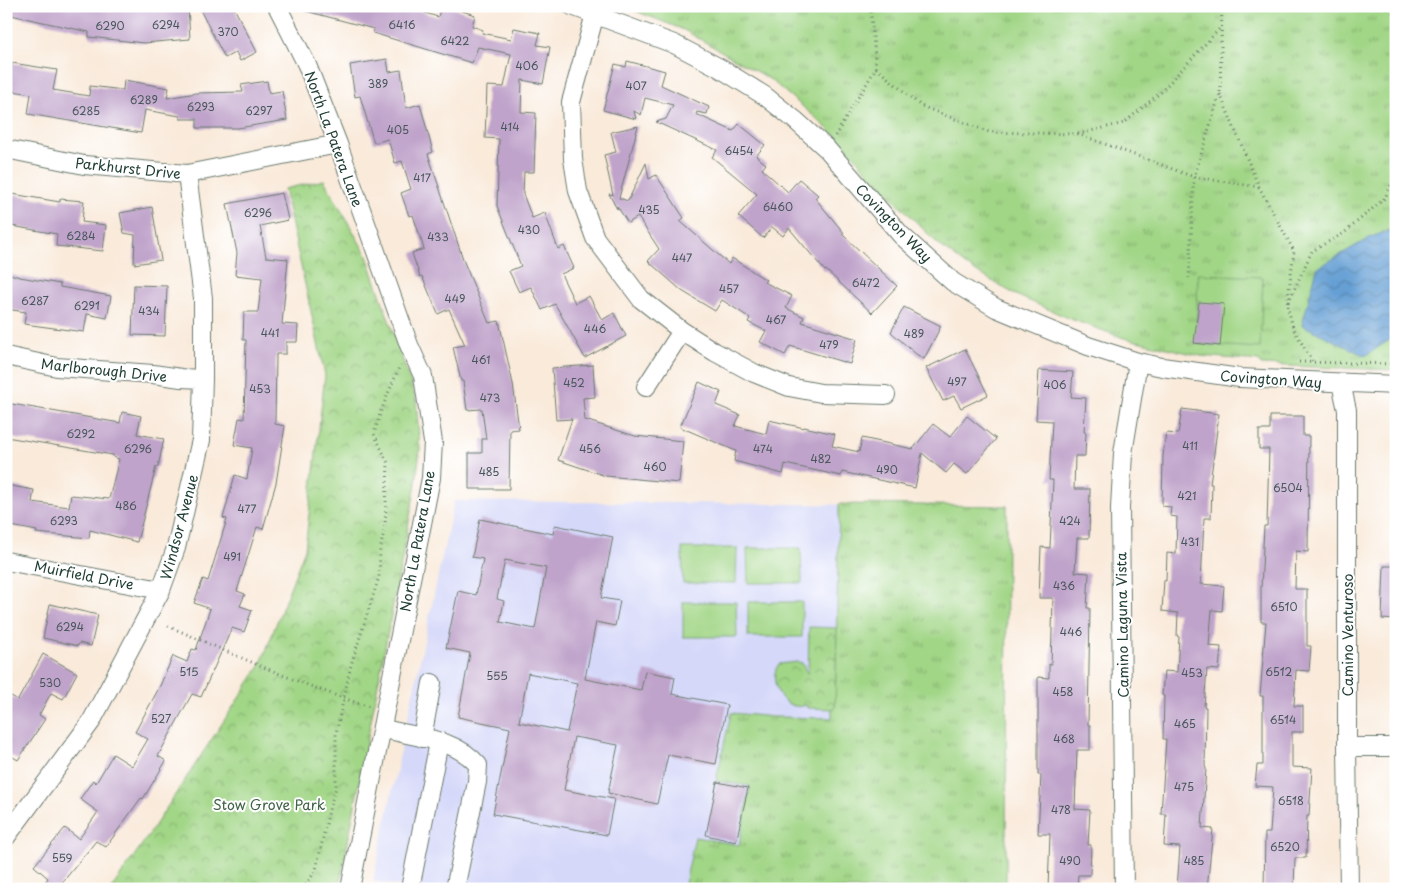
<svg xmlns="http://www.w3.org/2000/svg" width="1402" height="895" viewBox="0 0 1402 895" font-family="'Playpen Sans',sans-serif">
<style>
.built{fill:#d5d8f9}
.grass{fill:url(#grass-tufts);stroke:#608a5d}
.park{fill:url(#park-crowns);stroke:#608a5d}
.pitch{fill:#a1d686;stroke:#608a5d}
.water{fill:url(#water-waves);stroke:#426e84}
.building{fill:#bfa3ca;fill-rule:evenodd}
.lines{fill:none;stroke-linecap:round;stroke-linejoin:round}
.minor-casing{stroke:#6b7a6e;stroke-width:20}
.path{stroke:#6b7a6e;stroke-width:3;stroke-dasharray:1 4;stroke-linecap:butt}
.minor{stroke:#fff;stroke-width:18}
.labels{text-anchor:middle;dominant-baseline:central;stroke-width:4;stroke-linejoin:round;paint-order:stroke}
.number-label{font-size:11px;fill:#47565a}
.street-label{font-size:14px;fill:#1f3d34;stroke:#fff}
.park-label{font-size:14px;fill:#406348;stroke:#fff}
</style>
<defs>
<pattern id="grass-tufts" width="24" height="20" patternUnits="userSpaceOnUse" patternTransform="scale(1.25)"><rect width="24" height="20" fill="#a1d686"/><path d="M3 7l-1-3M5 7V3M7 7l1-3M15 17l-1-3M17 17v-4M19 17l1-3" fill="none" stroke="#83af6e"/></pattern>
<pattern id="park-crowns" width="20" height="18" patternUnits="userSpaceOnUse" patternTransform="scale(1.25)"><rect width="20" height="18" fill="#a1d686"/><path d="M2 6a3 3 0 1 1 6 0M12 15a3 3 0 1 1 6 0" fill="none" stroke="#83af6e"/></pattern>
<pattern id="water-waves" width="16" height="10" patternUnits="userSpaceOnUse" patternTransform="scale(1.25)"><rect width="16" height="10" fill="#659fd4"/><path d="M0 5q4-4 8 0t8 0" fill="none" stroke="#5383ad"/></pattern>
</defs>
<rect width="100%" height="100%" fill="#fff"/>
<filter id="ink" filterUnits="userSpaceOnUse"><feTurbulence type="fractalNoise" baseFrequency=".02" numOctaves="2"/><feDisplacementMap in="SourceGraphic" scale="10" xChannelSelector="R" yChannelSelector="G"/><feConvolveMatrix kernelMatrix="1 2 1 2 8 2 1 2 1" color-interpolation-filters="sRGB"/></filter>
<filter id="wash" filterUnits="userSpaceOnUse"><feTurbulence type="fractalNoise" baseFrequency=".0096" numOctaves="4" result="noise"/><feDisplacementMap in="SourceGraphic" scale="20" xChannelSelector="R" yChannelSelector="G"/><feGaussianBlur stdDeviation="1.12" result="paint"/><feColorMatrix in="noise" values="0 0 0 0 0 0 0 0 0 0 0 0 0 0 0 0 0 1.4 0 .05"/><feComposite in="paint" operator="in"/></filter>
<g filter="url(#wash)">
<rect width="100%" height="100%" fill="#f9eada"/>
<path class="built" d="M454 501 1007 506 1006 889H412L373 881Z"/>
<path class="grass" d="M623 6H1396V370L1261 365 1259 361 1201 356 1124 338 1073 320 1016 295 968 267 938 244 871 176 845 145 816 118 771 80 684 30Z
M839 504 1007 506 1006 889H684L695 837 739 845 750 786 716 781 731 713 775 717 832 718V708H835Z"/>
<path class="park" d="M324 180 367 256 416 399 420 449 415 490 339 889H111L150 833 260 666 305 549 325 375 284 189Z
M809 627 837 628 835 709 807 708V705C781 714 767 679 779 664L797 662 802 663 808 674Z"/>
<path class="pitch" d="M1198 274 1263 277 1260 348 1196 344Z
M682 548H737L736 583H683Z
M747 548H801L802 583H748Z
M683 602H736L737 637H683Z
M748 602H802V637H748Z"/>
<path class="water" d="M1396 228V336L1365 356 1302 325 1317 268 1371 237Z"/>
<g id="blocks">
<path class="building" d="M6 6H131V9L188 6 190 39 144 43 89 37V32L6 14Z
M198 6H233L257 52 240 61 236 52 225 58Z
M307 6H403L438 17 441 6H446L475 15 472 26 483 30 482 33 511 39 514 28 540 33 537 45 550 47 543 84 522 80 521 112 536 113 534 172H524L523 194 532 218 545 213 558 249 564 246 574 268 561 274 575 303 589 296 602 320 614 313 626 336 585 358 555 304 542 310 531 287 519 292 509 271 521 266 497 206 499 139 485 138 487 86 504 87 511 54 478 47 472 63 373 33 374 29 306 11Z
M387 59 389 72 401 70 406 108 420 104 433 152 428 154 464 262 489 323 499 321 513 384 519 429 510 430 509 489H469V453H482V439H486L482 409 467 410 463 381H461L453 347 465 345 449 309 438 314 422 276 420 277 412 253 424 249 413 215 409 216 401 193 411 189 402 161 395 163 388 139 374 143 360 96 355 97 350 65Z
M627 61 665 71 661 85 709 107 707 114 697 112 696 114 733 131 739 124 765 145 756 156 766 164 762 169 788 192 799 179 818 195 815 198 844 233 842 234 897 286 872 313 826 270 825 271 789 228 783 236 772 227 763 238 738 216 757 194 712 157 717 150 656 122 666 119 673 105 645 98 641 115 634 111 636 119 603 110 615 64 626 67Z
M12 63 57 70 53 90 89 96 90 86 123 90 124 80 169 88 167 98 196 93 243 92 241 85 267 81 269 93 282 91 287 120 238 128H197V119H180V116L145 110 141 133 28 114 31 94 7 90Z
M638 126 619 198 628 201 646 163 649 179 656 175 684 218 680 221 729 264 732 258 766 280 764 282 792 296 786 308 804 317 802 322 857 339 850 364 790 346 785 355 760 342 766 331 748 322 750 318 722 300 715 311 682 291 648 261 659 249 638 217 628 223 617 206V209L609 194 613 195 604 155 616 152 611 132Z
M6 193 60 202V199L84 201 82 222 106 225 103 251 56 246 57 234 6 225Z
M282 193 288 220 260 226 266 257 288 259 282 324 298 325 297 342H286V354H276L275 424 285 426 276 483 263 529 257 527 237 591 245 594 240 606 252 610 244 632 232 628 201 697 192 694 158 756 166 761 143 799 141 798 106 847 96 841 57 889H41L48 878 34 866 65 828 79 839 98 812 80 799 93 780 96 783 113 754 132 766 148 739 135 732 159 688 173 656 187 662 192 649 196 650 210 609 194 603 203 579 208 581 227 519 223 518 235 475 247 479 252 448 234 445 239 418 244 419 246 340H243L244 312H258L262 278 235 275 237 253 227 204Z
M152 207 161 260 134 264 135 235 124 233 120 213Z
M6 273 20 277 60 284V287L111 296 107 318 87 314 84 332 24 324 26 312 6 309Z
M134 285 167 286 165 336 132 335Z
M1199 302 1224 304 1220 346 1194 343Z
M904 307 941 326 924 359 916 354 891 332Z
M965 349 988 395 961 408 954 396 943 401 926 368Z
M593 365 595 397 583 398 585 420 635 436 683 441 679 483 606 476 558 460 572 419 556 420 552 368Z
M1039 370 1073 372 1071 397 1086 398 1084 432H1086L1085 456H1075L1074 489H1090L1089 538H1077L1075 572 1089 573 1087 608H1090L1088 725H1090V750H1077L1075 809 1090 810 1088 845H1091L1090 875H1078L1077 889H1048L1050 834H1038L1041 775H1038V677L1049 678V664L1051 665 1053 598H1039L1041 547 1050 548 1053 480H1049L1052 421 1036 420Z
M699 382 721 392 716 405 740 415 735 426 766 434 769 420 804 428V427L835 434 832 446 859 452 862 438 913 449 933 424 950 437 967 416 996 439 967 474 954 464 946 473 922 453 915 488 842 472 841 476 785 464 783 474 734 461 736 451 680 427Z
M6 403 120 423 122 412 141 416 137 434 164 439 158 467H156L137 542 90 530 89 538 36 533 37 531 6 525V485L34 490 32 502 69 507 71 495 109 499 119 459 113 457V455L6 437Z
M1182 409 1219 414 1210 484H1212L1211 518H1204L1201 584 1224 586 1222 611 1212 610 1209 646 1221 647 1219 670 1207 669 1204 707H1206L1205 767 1206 768 1202 828 1213 829 1207 889H1177L1180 847 1164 846 1166 814H1161L1166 739H1163L1164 696 1162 695 1164 671 1177 672 1179 637 1177 636 1178 613 1162 611 1164 580 1166 581 1167 553 1176 554 1177 517 1170 516 1171 507 1162 506 1163 456 1166 433 1178 434Z
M1270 416H1303V436H1309L1308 552 1296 551 1295 589H1307V646H1311L1309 671 1296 670 1294 706H1303V732H1292V767L1312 768 1309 816H1307L1306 858H1295L1294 889H1264L1265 833H1270L1273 787 1255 786 1257 765H1263V696H1260L1266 622H1261V589L1264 526H1267L1269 449H1259V430H1270Z
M480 519 553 534 555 525 613 537 601 598 620 601 615 626 596 622 585 679 641 690 645 671 675 677 672 694 727 705 716 764 668 755 657 804 608 793 618 745 574 737 564 790 614 799 607 835 493 814 510 728 458 717 470 653 446 648 458 591 476 595 483 559 472 557ZM505 560 546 568 535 629 500 622 504 601 497 599ZM528 673 577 683 567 732 519 722Z
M1384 566H1396V620L1382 619Z
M50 604 98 615 91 646 79 643 78 646 43 638Z
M43 654 77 673 63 699 51 693 39 715 45 719 18 760 6 753V693L18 700Z
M717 782 748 788 736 842 706 835Z"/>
</g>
</g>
<g filter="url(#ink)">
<use href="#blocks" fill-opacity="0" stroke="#6b7a6e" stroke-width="1"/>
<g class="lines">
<g class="minor-casing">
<path id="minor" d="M277 6 307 65 338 144 409 345 423 376 433 442 431 478 350 889
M572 6 674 44 718 67 765 96 795 120 827 149 901 235 953 282 996 308 1088 346 1138 362 1162 367 1240 378 1396 385
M595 14 571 102 573 159 578 191 595 238 641 299 682 331 715 352 754 373 789 387 821 393 886 395
M6 149 84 165 187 174 338 144
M6 356 57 367 153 374 181 378 203 379
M1341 383 1347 410V747L1349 889
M646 387 682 331
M6 561 161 590
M382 728C415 738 454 737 478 765L477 782 455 889
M422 738 432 683
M1347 747H1396
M6 837 91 722 161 590 176 548 201 440 203 379V298L187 174
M410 889 439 742
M1124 889 1120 508 1123 453 1138 362"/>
</g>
<path class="path" d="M1222 6 1220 93 1194 177 1259 187 1294 251 1287 305
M1384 6 1396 15
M876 68 921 106 989 132 1078 134 1194 177 1189 278
M1220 94 1259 187
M1078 134 1124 123 1160 93 1221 27
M835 136 876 68 870 6
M1312 361 1293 328 1287 305 1312 251 1344 233 1385 198 1396 174
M1299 362 1396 364
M168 626C235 655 301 685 370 707
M228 889V886L248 889
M303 889 316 870 330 806 336 788V733L351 665 379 577 380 551 385 525 388 463 374 434 381 411 400 365"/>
<use href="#minor" class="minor"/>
</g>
</g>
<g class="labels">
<g class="number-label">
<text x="166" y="24">6294</text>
<text x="402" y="24">6416</text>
<text x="110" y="25">6290</text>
<text x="228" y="31">370</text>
<text x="455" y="40">6422</text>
<text x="527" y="65">406</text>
<text x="378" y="83">389</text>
<text x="636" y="85">407</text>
<text x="144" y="99">6289</text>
<text x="201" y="106">6293</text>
<text x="86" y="110">6285</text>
<text x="259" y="110">6297</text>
<text x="510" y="126">414</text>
<text x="398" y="129">405</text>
<text x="739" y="150">6454</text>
<text x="422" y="177">417</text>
<text x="778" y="206">6460</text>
<text x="649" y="209">435</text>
<text x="258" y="212">6296</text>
<text x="529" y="229">430</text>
<text x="81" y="235">6284</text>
<text x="438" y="236">433</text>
<text x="682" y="257">447</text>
<text x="866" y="282">6472</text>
<text x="729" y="288">457</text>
<text x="455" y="298">449</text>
<text x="35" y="300">6287</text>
<text x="87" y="305">6291</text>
<text x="149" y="310">434</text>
<text x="776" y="319">467</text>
<text x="595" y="328">446</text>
<text x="270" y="332">441</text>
<text x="914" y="333">489</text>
<text x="829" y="344">479</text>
<text x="481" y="359">461</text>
<text x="957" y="381">497</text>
<text x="574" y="382">452</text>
<text x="1055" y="384">406</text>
<text x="260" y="388">453</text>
<text x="490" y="397">473</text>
<text x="81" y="433">6292</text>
<text x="1190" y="445">411</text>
<text x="138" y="448">6296</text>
<text x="590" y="448">456</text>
<text x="763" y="448">474</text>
<text x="821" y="458">482</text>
<text x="655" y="466">460</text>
<text x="887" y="469">490</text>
<text x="489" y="471">485</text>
<text x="1288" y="487">6504</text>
<text x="1187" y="495">421</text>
<text x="126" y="505">486</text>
<text x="247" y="508">477</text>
<text x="64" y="520">6293</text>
<text x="1070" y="520">424</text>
<text x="1190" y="541">431</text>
<text x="232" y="556">491</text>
<text x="1064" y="585">436</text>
<text x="1284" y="606">6510</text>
<text x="70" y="626">6294</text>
<text x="1071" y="631">446</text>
<text x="189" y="671">515</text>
<text x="1279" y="671">6512</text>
<text x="1192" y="672">453</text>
<text x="497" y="675">555</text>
<text x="50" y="682">530</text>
<text x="1063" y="691">458</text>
<text x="161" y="718">527</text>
<text x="1283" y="719">6514</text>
<text x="1185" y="723">465</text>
<text x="1064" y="738">468</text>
<text x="1184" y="786">475</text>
<text x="1291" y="800">6518</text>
<text x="1061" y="809">478</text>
<text x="1285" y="846">6520</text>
<text x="62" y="857">559</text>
<text x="1070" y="860">490</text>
<text x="1194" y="860">485</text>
</g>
<g class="street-label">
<text transform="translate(334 139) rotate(70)">North La Patera Lane</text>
<text transform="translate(128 168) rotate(6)">Parkhurst Drive</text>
<text transform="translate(894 223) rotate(46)">Covington Way</text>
<text transform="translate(104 370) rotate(6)">Marlborough Drive</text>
<text transform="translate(1271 379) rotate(4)">Covington Way</text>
<text transform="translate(179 527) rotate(-75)">Windsor Avenue</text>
<text transform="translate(417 541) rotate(-80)">North La Patera Lane</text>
<text transform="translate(84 575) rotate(11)">Muirfield Drive</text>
<text transform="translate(1122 625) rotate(-91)">Camino Laguna Vista</text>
<text transform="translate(1347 635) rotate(-90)">Camino Venturoso</text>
</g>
<g class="park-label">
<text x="269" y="804">Stow Grove Park</text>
</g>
</g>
<rect width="1402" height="895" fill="none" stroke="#fff" stroke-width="25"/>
</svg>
